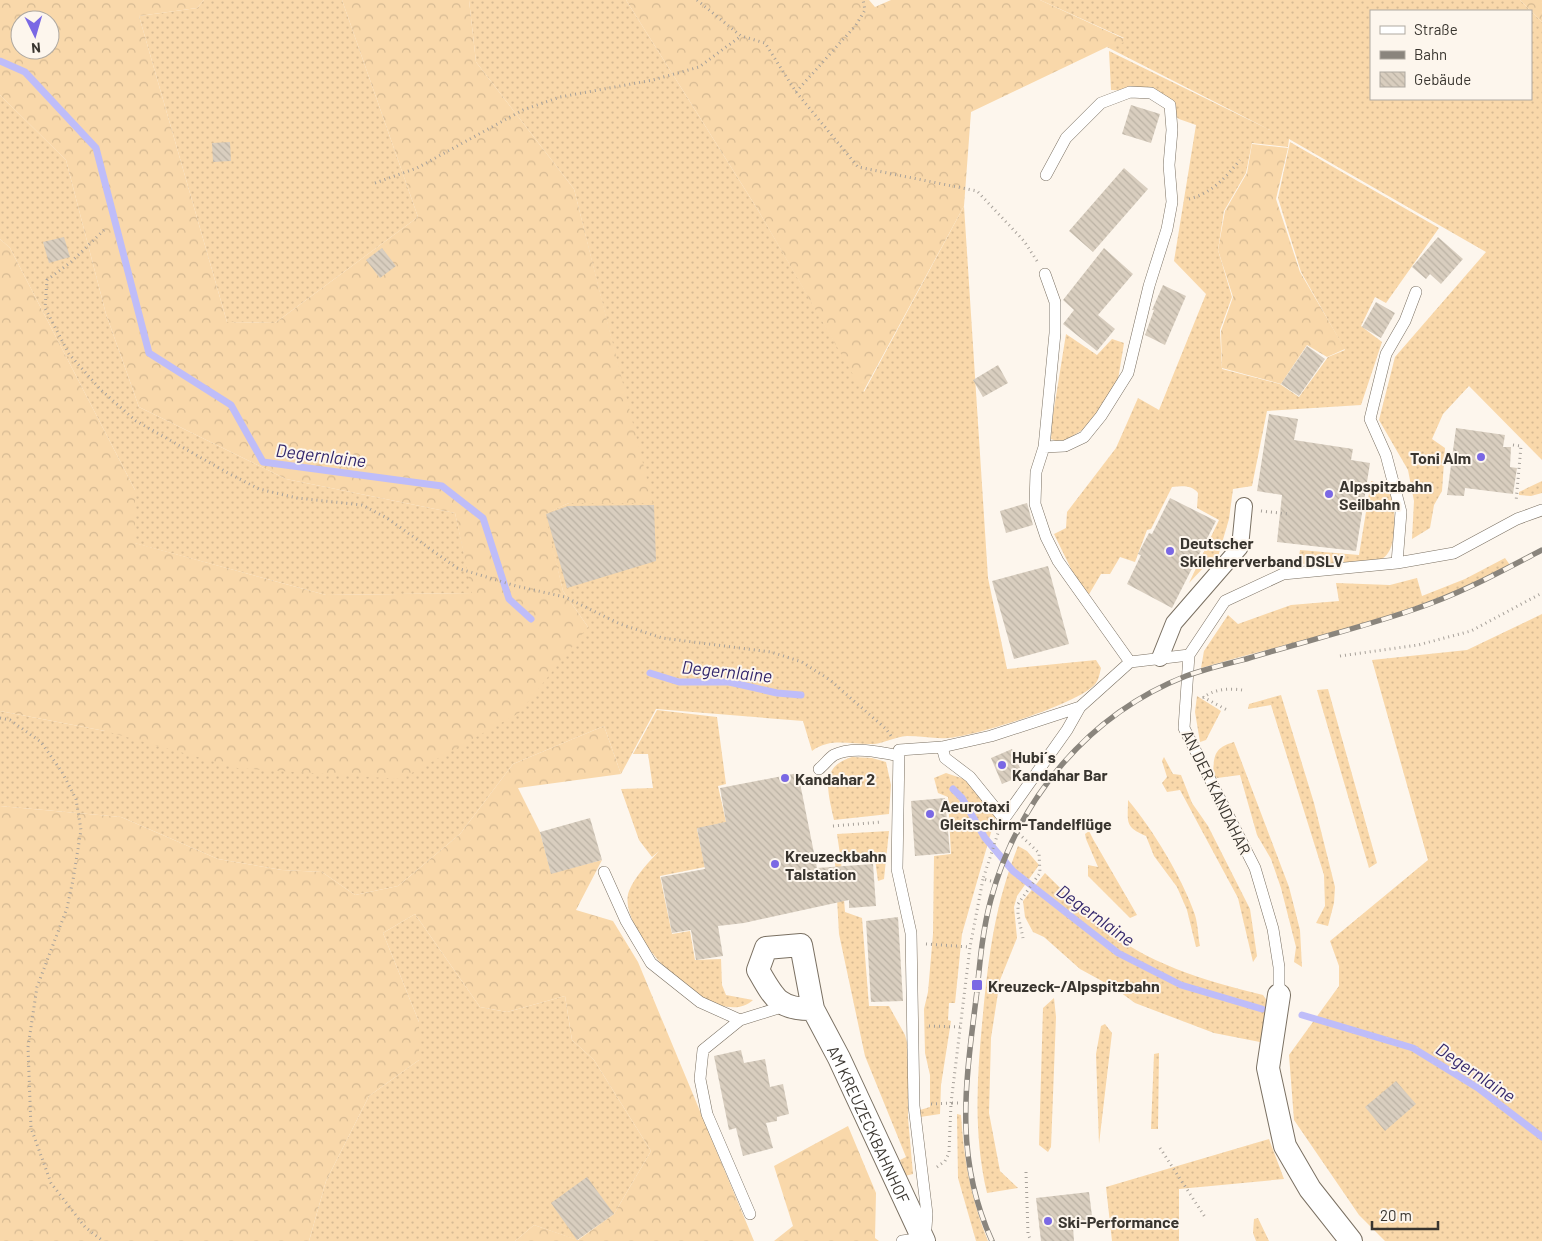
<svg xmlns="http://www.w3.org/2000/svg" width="1542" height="1241" viewBox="0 0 1542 1241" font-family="Barlow,sans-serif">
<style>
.grass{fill:url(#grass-dots);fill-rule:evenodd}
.forest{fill:url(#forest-crowns);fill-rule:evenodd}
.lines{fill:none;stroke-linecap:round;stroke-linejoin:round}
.stream{stroke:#bfbdf9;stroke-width:7}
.building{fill:url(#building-back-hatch)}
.service-casing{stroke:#7a7062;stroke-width:12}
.pedestrian-casing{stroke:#7a7062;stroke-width:18}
.minor-casing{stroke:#7a7062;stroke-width:24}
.path{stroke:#a7a19a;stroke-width:3;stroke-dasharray:1 4;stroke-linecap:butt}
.service{stroke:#fff;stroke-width:11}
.pedestrian{stroke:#fff;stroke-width:16}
.minor{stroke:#fff;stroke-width:22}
.rail-casing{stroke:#8a857d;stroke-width:5.5}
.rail{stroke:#fdf6ed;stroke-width:4;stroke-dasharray:11;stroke-linecap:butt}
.poi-dot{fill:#7a68e4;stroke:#fdf6ed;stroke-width:2}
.labels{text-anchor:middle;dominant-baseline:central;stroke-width:4;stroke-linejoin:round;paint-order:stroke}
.poi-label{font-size:16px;font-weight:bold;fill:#39352f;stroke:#fdf6ed;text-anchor:start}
.street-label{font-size:16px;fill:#39352f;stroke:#fdf6ed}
.water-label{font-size:18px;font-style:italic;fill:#34286d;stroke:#fdf6ed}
</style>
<defs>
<pattern id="grass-dots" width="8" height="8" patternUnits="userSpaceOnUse" patternTransform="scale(1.25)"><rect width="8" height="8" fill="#f9d8aa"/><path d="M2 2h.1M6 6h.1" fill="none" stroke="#d6ba93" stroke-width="1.8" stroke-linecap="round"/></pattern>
<pattern id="forest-crowns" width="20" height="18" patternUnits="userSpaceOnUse" patternTransform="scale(1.25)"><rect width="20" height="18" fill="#f9d8aa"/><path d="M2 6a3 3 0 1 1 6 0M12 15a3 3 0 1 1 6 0" fill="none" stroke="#d6ba93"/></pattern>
<pattern id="building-back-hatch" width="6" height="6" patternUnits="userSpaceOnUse" patternTransform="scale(1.25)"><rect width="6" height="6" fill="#d9cebf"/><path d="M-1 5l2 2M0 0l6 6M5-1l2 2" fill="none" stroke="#bbb2a4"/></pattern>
</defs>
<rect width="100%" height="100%" fill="#fdf6ed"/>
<path class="grass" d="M204 0H342L418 217 275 323 227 322 139 16 197 8Z
M469 0H626L758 210 864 392 964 206 988 578 1007 669 1096 660 1101 668C1100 672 1099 679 1096 683 1082 703 975 736 948 738 934 739 921 736 907 736 895 737 884 743 874 744 851 745 831 737 812 751L803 721 656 709 621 774 604 726 513 764 460 834 398 886 355 895 322 872 282 870 218 859 121 817 0 806V711L105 731 588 627 563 591 544 514 569 503H652L574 189 476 62Z
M1040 0H1520L1542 22V460L1469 386 1443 414 1432 439 1445 448 1442 491 1434 505 1430 528 1412 539 1414 501 1408 470 1379 420 1395 357 1486 252 1289 139 1288 147 1252 143 1246 173 1224 211 1218 250 1232 297 1220 330 1222 369 1280 384 1299 397 1328 357 1345 350 1301 272 1278 198 1290 142 1439 228 1386 303 1375 297 1361 326 1382 342 1361 405 1267 411 1252 486 1233 489 1229 519 1217 560 1205 566 1189 583 1219 520 1197 508 1198 493C1192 485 1182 486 1172 487L1151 529 1147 530 1135 562 1120 557 1110 574H1101L1088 596 1077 581 1054 534 1066 528 1067 512 1116 448 1138 398 1159 410 1206 294 1174 261 1196 125 1179 119 1141 91 1111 90 1109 51 1270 130 1107 47 1124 38ZM1371 11H1531V99H1371Z
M0 95 66 160 106 314 139 407 286 479 455 513 473 593 326 595 134 543 135 490 10 248 0 239Z
M1066 334 1097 355 1112 339 1124 343 1117 386 1089 426 1061 443 1051 439 1052 421Z
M1371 481 1387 486C1394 500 1395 512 1394 527 1394 538 1392 556 1379 560 1361 567 1318 565 1298 564L1300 550 1359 555Z
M1542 481V493L1531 496 1519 495V492Z
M1505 558 1510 565C1414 617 1305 638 1201 668L1204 651 1228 615 1238 624 1291 605 1339 601 1336 583 1390 585 1417 578 1422 596 1465 579Z
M1542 614V1241H1385L1359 1215 1294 1120 1289 1055 1339 986V966L1330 941 1428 860 1372 660 1467 650Z
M1328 689 1377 863 1369 868 1317 690Z
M1281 695 1314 803 1335 887 1334 903 1328 926 1316 923 1325 906 1324 875 1271 705 1248 709 1249 704Z
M1197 696 1221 711 1206 740 1200 742 1195 712Z
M657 710 717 717 726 784 718 786 726 822 697 829 705 867 660 876 672 934 690 931 695 960 721 959 722 985 726 995 753 1000C715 1036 614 930 629 891 635 876 649 862 659 851L652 857 639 840 621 789 653 788 648 754H633Z
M1234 742 1289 887 1300 930 1302 967 1294 962 1296 947 1281 888 1271 859 1257 835 1240 775 1217 778 1213 775C1214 755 1214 748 1234 742Z
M852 757 872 758 886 762 891 785 889 814 834 820C828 792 819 767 852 757Z
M1164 757 1173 774 1181 775 1192 803 1208 826 1250 909 1257 956 1253 962 1238 898 1180 790 1167 792 1162 783 1167 777 1162 761Z
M946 773 967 780 996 815 962 934 955 1003H949L948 1020 951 1021 941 1085 940 1114 920 1117V1110L930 1107V1075L925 1053 924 1009 928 992 933 934 934 856 951 854 948 797 938 793 934 778Z
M1128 800C1152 828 1183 879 1195 915 1198 925 1198 936 1200 946L1196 947 1187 910 1177 887 1154 856 1146 836C1124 827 1128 822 1128 800Z
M889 831 884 879 878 881 875 859 841 861 845 912 862 918 869 1006H889L905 1035 908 1046V1118L913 1174 905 1176 900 1160 906 1157 865 1056 839 934 835 862 841 861 837 834Z
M1089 831 1093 839 1137 915 1130 918 1088 876V865L1098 867 1086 839 1085 834Z
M1018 846 1027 851 1039 865 1017 896 1014 907 1017 938 1000 980 991 1038 989 1113 1000 1171 1018 1188 987 1193C973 1133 977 1075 983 1014 989 952 995 905 1018 846Z
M1045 873C1063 890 1079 909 1098 924 1145 963 1205 981 1263 995L1268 1002 1265 1043 1214 1033 1135 1003 1113 987 1080 969 1044 937 1033 932 1025 917 1023 901Z
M415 914 480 1007 507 1012 565 996 572 1040 594 1060 651 1151 614 1214 577 1240 534 1225 515 1241H309L326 1181 369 1096 419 1060V1022L383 933Z
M1054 998 1056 1017 1051 1147 1048 1152 1039 1145 1043 1008Z
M1105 1024 1112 1033 1099 1144 1096 1054 1101 1026Z
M1159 1053 1158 1129H1151L1154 1054Z
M957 1114 961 1115C964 1161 971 1198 988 1241H976L958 1178Z
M1269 1139 1284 1179 1179 1189V1241H1112L1106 1187Z
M1258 1218 1269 1241H1256L1253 1233 1254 1219Z"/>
<path class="forest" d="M0 0H204L197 8 139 16 227 322 275 323 418 217 342 0H469L476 62 574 189 653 503H569L545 514 563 591 588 627 519 713 401 779 237 768 105 731 0 711V239L10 248 135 490V543L326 595 472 593 455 513 286 479 139 407 106 314 66 160 0 95ZM20 20H50V50H20Z
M626 0H869L875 7 891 0H1040L1129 41 1107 47 971 112 964 206 863 392 758 210Z
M1520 0H1542V22Z
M1252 144 1288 148 1276 199 1300 272 1345 349 1327 357 1307 345 1281 384 1222 368 1221 331 1233 297 1218 250 1225 211 1247 173Z
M604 726 621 774 518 788 540 832 551 873 602 860 576 910 613 921 638 962 754 1241H515L534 1225 578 1240 614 1214 651 1151 594 1060 572 1040 565 996 507 1012 480 1007 415 914 383 933 419 1022V1060L369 1096 326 1181 309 1241H0V806L121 817 218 859 282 870 322 872 355 895 398 886 460 834 513 764Z
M848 1126 876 1193 875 1238 879 1241H774L793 1226 774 1166Z"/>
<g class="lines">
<path class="stream" d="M0 61 25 72 96 148 149 353 231 405 263 462 442 486 483 518 509 599 531 619
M650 673 679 682H729L777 693 801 695
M953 789 962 798 985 838 1013 871 1118 953 1181 985 1262 1009
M1302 1015 1413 1048 1478 1088 1542 1137"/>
</g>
<path class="building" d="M1131 105 1160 114 1151 143 1122 134Z
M230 142 231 161 213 162 212 143Z
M1124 168 1148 189 1093 252 1069 231Z
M64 237 70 257 49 263 43 242Z
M1438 237 1463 259 1441 284 1430 274 1426 279 1412 267Z
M382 248 396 266 380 278 366 260Z
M1104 248 1133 274 1098 315 1115 329 1097 351 1063 324 1074 310 1063 300Z
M1163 285 1186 296 1165 345 1145 335 1154 310H1152Z
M1376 302 1395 313 1381 338 1362 327Z
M1307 346 1325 359 1299 396 1281 384Z
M998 365 1008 383 983 397 973 380Z
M1269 414 1298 419 1294 440 1353 449 1351 460 1370 463 1356 551 1277 542 1282 495 1257 491Z
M1456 428 1505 435 1503 447H1511L1510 467 1517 468 1513 494 1465 488 1464 496 1447 495Z
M1170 498 1216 521 1172 608 1127 584 1141 555 1138 554 1149 533 1152 534Z
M1027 503 1033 525 1006 533 1000 511Z
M654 505 656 561 567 588 546 514 568 506Z
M1048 566 1069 644 1014 659 992 581Z
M1012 749 1023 775 1002 784 991 758Z
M798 773 817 868 873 864 876 906 849 908V900L744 923 718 926 723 956 696 960 691 930 672 933 661 877 705 869 697 828 726 822 720 788Z
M945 798 950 853 915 856 911 801Z
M590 818 602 860 551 874 540 832Z
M898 917 903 1001 871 1002 866 921Z
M741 1050 744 1063 765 1059 770 1087 783 1084 789 1114 777 1117V1121L766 1123 773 1148 743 1156 736 1128 729 1130 714 1056Z
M1396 1081 1416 1104 1385 1131 1365 1107Z
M587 1177 614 1214 577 1240 551 1203Z
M1089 1192 1093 1224 1073 1227 1074 1241H1041L1036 1198Z"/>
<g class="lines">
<g class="service-casing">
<path id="service" d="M1045 274 1055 302V333L1044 447 1036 472 1035 504 1046 537 1058 561 1130 662
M1044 447 1065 446 1084 437 1101 416 1128 373 1149 286 1167 229 1172 202 1169 165 1172 130 1170 105 1151 93 1130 92 1101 103 1066 138 1046 175
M1397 563 1401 512 1386 455 1370 419 1386 354 1405 321 1416 292
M942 747 945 758 970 777 1004 819 1067 730 1080 707
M819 769C824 765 829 758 834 755 853 746 880 752 899 756
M604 872 626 921 651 963 700 1002 740 1020
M1279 995V967L1273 929 1255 868 1184 728 1189 655 1225 601 1283 574 1397 563 1454 553 1517 519 1542 510
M750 1214 707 1114 700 1079 703 1050 740 1020 785 1006
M902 1241 923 1238 926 1228 927 1214 914 1106 911 933 897 869 899 750 942 747 991 736 1080 707 1130 662 1189 655"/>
</g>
<g class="pedestrian-casing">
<path id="pedestrian" d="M1160 658 1174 623 1240 547 1244 506"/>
</g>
<g class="minor-casing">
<g id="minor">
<path d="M1279 995 1268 1068 1285 1146 1310 1189 1351 1241"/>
<path id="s1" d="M813 1009C779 1010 774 998 758 970L766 948 801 945 813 1009 839 1058 924 1241"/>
</g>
</g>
<path class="path" d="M697 0 741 36 765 43 796 92 858 167 977 191 1024 241 1037 261
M796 92 856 25 865 10 863 0
M375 183 417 168 523 110 560 97 653 80 699 67 741 36
M1189 199C1212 193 1225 178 1240 160
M104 230 71 262 47 280 45 308 69 354 101 390 136 421 228 473 259 489 297 498 362 505 387 518 457 568 516 586 565 597 620 624 662 638 771 652 802 662 830 680 886 729 891 736
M1513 445 1521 446 1516 502
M1261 511 1289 514
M1340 656 1418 645 1471 631 1542 593
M1203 697 1227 710
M1203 698C1213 689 1229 688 1242 690
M0 718 10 720 41 742 62 772 76 799 81 830 73 880 67 908 37 987 28 1047 31 1128 51 1183 85 1227 103 1241
M833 826 882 822
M1015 830 1039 853 1040 873 1018 904V915L1023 938
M991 881 983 879 998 833
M926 944 970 947
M929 1026 960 1027
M931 1104 951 1103 970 947 983 879
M1160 1148 1205 1217
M937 1167 945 1161 949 1153 951 1103H962
M1026 1172 1028 1234 1031 1241"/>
<use href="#service" class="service"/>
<use href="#pedestrian" class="pedestrian"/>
<use href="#minor" class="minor"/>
<g class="rail-casing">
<path id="rail" d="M992 1241C953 1155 966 1081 977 991 980 960 983 928 991 899 1018 799 1089 714 1186 676 1205 669 1226 664 1246 659 1302 642 1360 628 1415 609 1460 594 1500 572 1542 550"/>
</g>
<use href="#rail" class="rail"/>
</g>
<g class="poi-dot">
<circle cx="1481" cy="457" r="5"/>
<circle cx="1329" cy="494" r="5"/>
<circle cx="1170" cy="551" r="5"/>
<circle cx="1002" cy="765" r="5"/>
<circle cx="785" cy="778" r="5"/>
<circle cx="930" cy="814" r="5"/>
<circle cx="775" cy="864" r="5"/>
<rect x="971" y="979" width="12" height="12" rx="2.5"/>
<circle cx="1048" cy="1221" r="5"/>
</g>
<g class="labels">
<g class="poi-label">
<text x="1471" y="457" text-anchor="end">Toni Alm</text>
<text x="1339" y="485">Alpspitzbahn<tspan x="1339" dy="18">Seilbahn</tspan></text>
<text x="1180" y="542">Deutscher<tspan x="1180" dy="18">Skilehrerverband DSLV</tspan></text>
<text x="1012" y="756">Hubi´s<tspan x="1012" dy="18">Kandahar Bar</tspan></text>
<text x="795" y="778">Kandahar 2</text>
<text x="940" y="805">Aeurotaxi<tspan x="940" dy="18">Gleitschirm-Tandelflüge</tspan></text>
<text x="785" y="855">Kreuzeckbahn<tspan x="785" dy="18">Talstation</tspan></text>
<text x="988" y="985">Kreuzeck-/Alpspitzbahn</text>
<text x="1058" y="1221">Ski-Performance</text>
</g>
<g class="street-label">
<text transform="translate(1217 792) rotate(64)">AN DER KANDAHAR</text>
<text stroke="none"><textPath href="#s1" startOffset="325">AM KREUZECKBAHNHOF</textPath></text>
</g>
<g class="water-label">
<text transform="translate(321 455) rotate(7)">Degernlaine</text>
<text transform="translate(727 671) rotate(6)">Degernlaine</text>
<text transform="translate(1096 915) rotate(36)">Degernlaine</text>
<text transform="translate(1476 1072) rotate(34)">Degernlaine</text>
</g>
</g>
<rect x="1370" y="10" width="162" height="90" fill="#fdf6ed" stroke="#afa9a1"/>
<rect x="1380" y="26" width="25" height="8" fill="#ffffff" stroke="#afa9a1"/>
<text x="1414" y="35" font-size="15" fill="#39352f">Straße</text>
<rect x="1380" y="51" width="25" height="8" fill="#8a857d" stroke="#afa9a1"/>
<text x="1414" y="60" font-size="15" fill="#39352f">Bahn</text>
<rect x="1380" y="72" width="25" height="15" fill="url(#building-back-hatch)" stroke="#afa9a1"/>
<text x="1414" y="85" font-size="15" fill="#39352f">Gebäude</text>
<g transform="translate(35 35) rotate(175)"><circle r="24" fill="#fdf6ed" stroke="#afa9a1"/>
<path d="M0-4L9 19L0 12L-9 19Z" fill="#7a68e4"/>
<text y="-8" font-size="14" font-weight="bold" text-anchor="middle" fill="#39352f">N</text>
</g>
<path d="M1372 1221v8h66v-8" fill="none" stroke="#39352f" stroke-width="2.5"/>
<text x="1380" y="1221" font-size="15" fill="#39352f" stroke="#fdf6ed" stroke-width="4" paint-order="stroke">20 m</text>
</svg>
